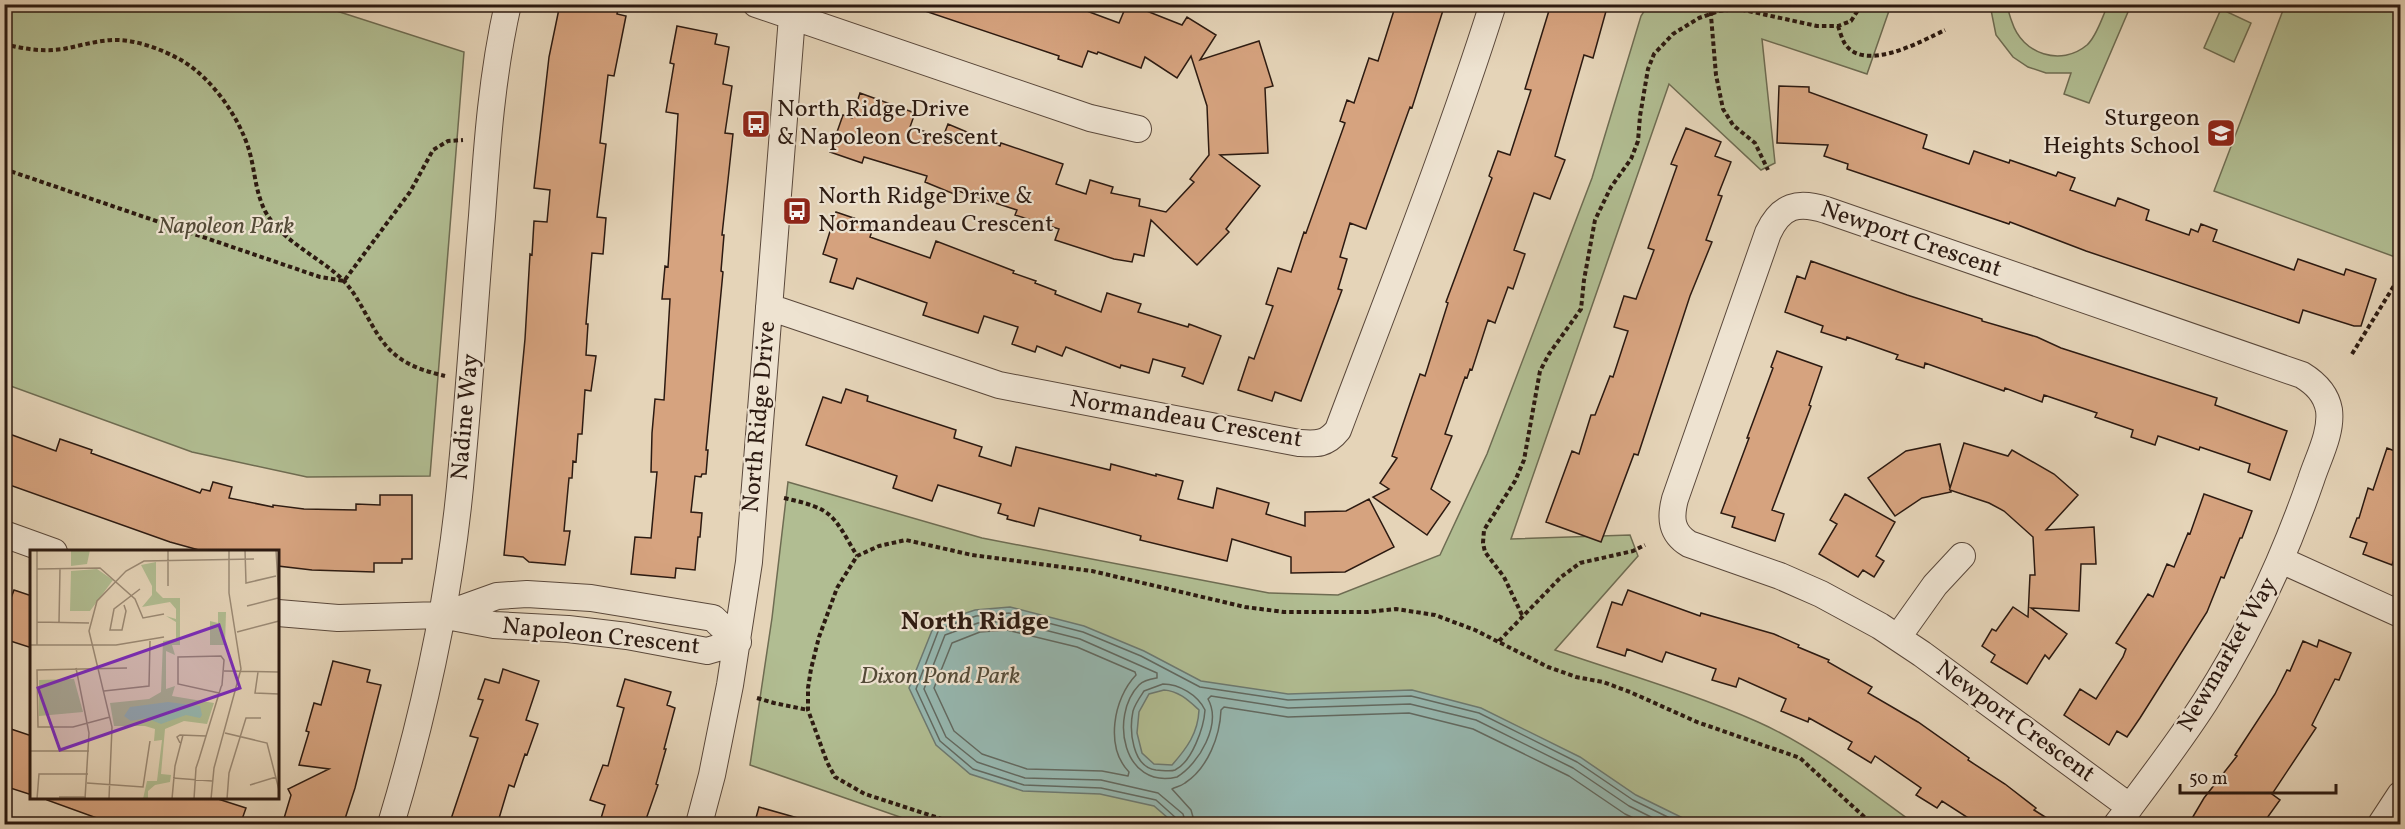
<svg xmlns="http://www.w3.org/2000/svg" width="2405" height="829" viewBox="0 0 2405 829" font-family="Vollkorn,serif">
<style>
.green{fill:#b1bd92;stroke:#6e6c52;stroke-width:1.5}
.water{fill:#96b8b1;stroke:#6c7971;stroke-width:1.5;fill-rule:evenodd}
.lines{fill:none;stroke-linecap:round;stroke-linejoin:round}
.shore{stroke:#616961;stroke-width:1.5}
.building{fill:#d6a37f;stroke:#2c1a11;stroke-width:1.5}
.minor-casing{stroke:#5a483b;stroke-width:28}
.path{stroke:#2c1a11;stroke-width:4;stroke-dasharray:4.5 3;stroke-linecap:butt}
.minor{stroke:#eee3d1;stroke-width:26}
.labels{text-anchor:middle;dominant-baseline:central;stroke-width:4.5;stroke-linejoin:round;paint-order:stroke}
.poi-label{font-size:24px;fill:#2c1a11;stroke:#eee3d1;text-anchor:start}
.park-label{font-size:24px;font-style:italic;fill:#544b38;stroke:#eee3d1}
.street-label{font-size:24px;fill:#2c1a11;stroke:#eee3d1}
.neighbourhood-label{font-size:26px;font-weight:bold;fill:#2c1a11;stroke:#eee3d1}
.inset-road{fill:none;stroke:#9b8a75;stroke-width:1.5}
.view{fill:#7b2cbf;fill-opacity:0.15;stroke:#7b2cbf;stroke-width:3}
.inset-edge{fill:none;stroke:#2c1a11;stroke-width:3}
</style>
<rect width="100%" height="100%" fill="#e5d4b8"/>
<filter id="stains"><feTurbulence type="fractalNoise" baseFrequency=".00333" numOctaves="4"/><feColorMatrix values="0 0 0 0 .2 0 0 0 0 .09 0 0 0 0 .02 0 0 0 .5 -.17"/></filter>
<radialGradient id="worn" r=".72"><stop offset=".6" stop-color="#630" stop-opacity="0"/><stop offset="1" stop-color="#630" stop-opacity=".3"/></radialGradient>
<path class="green" d="M5 5H318L464 52 430 476 307 477 192 452 5 384Z
M1648 5H1891L1867 74 1762 39 1775 163 1761 170 1669 84 1511 539 1630 535 1638 556 1555 650C1622 673 1692 693 1758 722 1814 747 1865 788 1915 824H920L750 765 772 618 788 482 982 538 1269 593 1338 595 1440 555 1487 454 1592 178 1641 16Z
M1990 5H2009C2007 11 2010 16 2012 22 2022 54 2061 67 2087 45 2097 36 2102 17 2108 5H2131L2089 103 2064 94 2071 73H2046L2028 67 2013 57 1996 35Z
M2285 5H2400V251L2398 258 2214 191Z
M2221 9 2251 23 2234 62 2204 48Z"/>
<path class="water" d="M1010 607 1084 626 1144 651 1201 681 1288 694 1412 690 1481 708 1580 757 1636 795 1693 823 1701 824H1175L1154 806 1100 794 1023 791 970 774 936 745 909 688 935 623 975 610ZM1164 690C1179 691 1189 701 1199 710 1198 733 1187 748 1172 765L1154 764 1142 753 1137 733 1139 712 1149 694Z"/>
<g class="lines">
<path class="shore" d="M1007 630 1077 647 1135 672 1136 675C1113 699 1105 747 1129 772L1128 776 1102 771 1027 769 982 754 954 731 934 688 952 643 980 632Z
M1163 684C1179 684 1198 695 1205 710 1204 727 1192 762 1175 770 1170 772 1161 770 1156 770 1132 767 1129 730 1133 711 1135 704 1140 697 1144 691Z
M1178 824 1176 818 1156 800 1101 788 1024 785 973 769 940 741 916 689 939 629 976 616 1009 613 1083 632 1141 656 1200 687 1288 700 1411 696 1479 713 1577 762 1633 800 1682 824
M1186 824 1183 814 1158 793 1101 780 1025 778 977 762 946 737 924 689 945 635 978 623 1009 621 1080 639 1157 673V678C1151 679 1144 680 1139 685 1109 716 1123 790 1177 777 1199 764 1222 724 1208 699L1211 696 1288 708 1410 704 1476 720 1573 768 1629 806 1665 824
M1195 824 1191 810 1172 789C1176 787 1181 786 1185 783 1208 768 1220 736 1221 710L1224 707 1288 717 1409 713 1473 729 1569 776 1625 814 1646 824"/>
</g>
<path class="building" d="M560 4H619L617 14 626 16 614 76 608 75 600 143 606 144 597 217 606 218 603 254 592 253 586 324H588L586 355 596 356 591 391 585 390 582 434H578L576 462 573 461 572 478H569L564 531H570L565 565 529 562 523 557 504 555 525 339 530 254 532 255 534 221 547 222 550 190 534 188 549 57Z
M913 4H1068L1119 23 1127 4H1129L1182 25 1187 17 1216 35 1200 60 1259 41 1273 86 1265 88 1268 153 1220 155 1260 186 1226 229 1229 232 1197 265 1151 220 1144 256 1134 254 1132 262 1114 259 1055 240 1059 229 1015 215 1017 210 955 190 954 194 925 182 927 176 864 157 862 163 830 152 843 115 852 118 860 93 915 113 910 127 943 137 948 124 1000 146 1001 143 1063 164 1056 184 1086 194 1090 180 1113 187 1111 193 1140 199 1139 206 1166 212 1194 182 1190 179 1209 155 1207 106 1191 56 1177 78 1145 57 1141 68 1098 52 1097 54 1088 51 1082 67 1058 59 1059 56 913 7Z
M1396 4H1445L1412 108 1410 107 1366 229 1350 223 1340 257 1347 259 1338 289 1342 290 1301 401 1275 392 1272 401 1238 390 1249 357 1254 359 1273 306 1266 304 1278 268 1291 272 1304 232 1306 233 1345 123 1340 121 1347 100 1354 103 1369 58 1378 61Z
M1551 4H1608L1593 58 1584 55 1555 156 1565 160 1550 199 1534 193 1514 250 1525 254 1513 289 1508 287 1495 323 1488 320 1472 370 1470 369 1467 378 1465 377 1445 434 1452 436 1431 489 1450 502 1427 535 1373 497 1389 489 1380 483 1397 458 1392 456 1420 374 1425 376 1448 303 1446 302 1492 178 1489 176 1498 151 1510 155 1531 90 1525 89Z
M677 26 717 34 715 44 729 47 723 84 732 86 725 133 733 134 722 235H724L721 271 723 272 706 450H708L706 474H702L701 477 695 476 691 512 702 513 700 537H698L695 570 676 568 675 578 631 574 635 537 651 538 657 472H651L652 433 655 399 664 400 670 299H662L665 266 668 267 678 114 666 112 674 64 670 63Z
M1779 86 1809 87V92L1927 135 1923 148 1969 164 1974 151 2009 163 2010 160 2056 176 2058 172 2075 178 2070 190 2115 206 2118 198 2149 210 2146 220 2189 235 2191 229 2198 232 2201 224 2217 230 2213 241 2294 270 2298 259 2344 275 2346 269 2376 279 2361 326H2354L2303 310 2299 323 2086 251 2010 222 2009 224 1847 169 1848 164 1824 156 1828 145 1777 143Z
M1686 128 1721 142 1715 156 1731 162 1718 195 1722 196 1706 240 1712 242 1690 296 1638 455 1634 454 1601 542 1546 522 1572 451 1579 454 1591 415H1595L1610 376 1613 377 1628 331 1614 327 1624 296 1636 299 1654 250 1648 248 1677 166 1671 164Z
M836 212 874 225 870 237 930 258 936 241 1014 271 1013 273 1036 281 1035 283 1056 291 1055 294 1101 312 1107 293 1141 304 1138 312 1188 327 1189 324 1221 336 1203 384 1182 376 1185 368 1153 359 1149 373 1121 365 1120 368 1066 347 1062 356 1037 346 1035 352 1012 344 1018 327 984 316 978 333 923 315 927 303 857 278 853 289 830 282 837 259 823 254Z
M1811 261 1907 295 1982 319V321L2037 337 2061 348 2217 398 2215 405 2287 431 2270 480 2248 472 2250 464 2200 447 2199 450 2158 436 2155 445 2131 437 2133 430 2095 417 2097 413 2044 395 2042 402 2005 388 2004 391 1925 363 1924 368 1896 359 1898 355 1847 337 1846 340 1821 332 1823 326 1785 312 1797 276 1805 279Z
M1777 351 1822 367 1809 405 1811 406 1772 510 1784 514 1775 541 1732 527 1735 517 1721 513 1749 438H1747L1773 368 1771 367Z
M846 389 868 396 867 401 956 430 954 438 982 447 979 456 1011 466 1016 447 1110 470 1111 464 1156 476V474L1183 481 1178 499 1213 508 1217 488 1269 503 1266 514 1305 526V512L1346 511 1369 499 1394 547 1345 572 1291 573V557L1232 539 1227 561 1140 540 1141 536 1039 508 1034 526 1007 519 1008 516 998 513 1001 504 938 485 932 501 893 488 897 476 806 445 823 397 841 403Z
M4 432 56 451 60 439 92 450 91 453 200 493 202 489 210 491 213 482 232 487 229 498 273 507V505L304 509 356 510V504L380 505V495H412V559H402V563H374V572L312 570 278 566V552H206L170 542 4 483Z
M1964 443 2008 456 2012 450 2054 474 2078 495 2046 530 2094 527 2096 564H2081L2079 611 2031 608 2067 634 2049 659 2045 655 2027 684 1991 662 1995 655 1982 646 1992 629 1996 631 2013 607 2028 617 2030 575H2035L2033 537 2004 511 1989 503 1950 490 1951 492 1922 498 1895 516 1868 478 1906 451 1940 444 1950 488Z
M2387 448 2400 453V540L2392 565 2363 554 2367 543 2350 537 2357 518H2359L2368 488 2373 490Z
M1845 494 1895 522 1876 556 1884 561 1874 577 1863 570 1858 577 1819 554 1837 524 1830 520Z
M2204 494 2252 511 2242 538H2240L2224 578 2221 577 2207 612 2140 718 2127 737 2117 731 2109 745 2064 715 2080 689 2096 699 2123 657 2126 649 2116 643 2148 594 2153 597 2167 564 2174 567 2188 533 2190 534Z
M14 590 32 596V648L4 639V605L8 606Z
M1628 590 1700 616 1701 613 1774 634 1799 645 1798 647 1829 660 1828 662 1872 687 1868 693 1918 722 1969 758 1968 760 2005 784 2036 808 2034 810 2058 825H1979L1942 801 1937 808 1916 795 1921 788 1875 756 1871 763 1848 749 1852 742 1809 718 1808 722 1781 711 1786 699 1739 678 1736 687 1712 680 1716 669 1666 652 1662 662 1627 649 1625 656 1597 647 1612 602 1622 605Z
M2319 640 2351 653 2339 680 2335 679 2312 725 2316 728 2272 794 2280 800 2262 825H2188L2204 798 2237 756 2235 755 2275 694 2287 670 2290 671 2303 641 2317 647Z
M333 661 370 670 367 682 381 685 355 788 343 825H282L291 795 288 789 329 769 299 765 309 732 306 731 314 703 321 705Z
M503 669 539 681 526 720 538 724 527 755 525 754 514 787 509 785 497 825H449L478 738 470 736 483 700 478 699 485 679 499 683Z
M625 679 671 692 667 705 675 708 664 749H666L656 784 658 785 644 825H599L605 805 590 800 603 765 608 766 624 708 617 706Z
M11 729 32 736V795L4 786V748Z
M47 798H215L246 808 240 825H116L47 800Z
M759 807 805 820 804 825H754Z"/>
<g class="lines">
<g class="minor-casing">
<path id="minor" d="M756 4 1090 118 1138 129
M769 307 999 385 1299 443C1316 444 1326 445 1338 430 1391 289 1447 149 1493 4
M4 534 54 552
M2281 560 2400 614
M278 613 338 618 441 615 494 625 568 629 627 636 707 651 738 642
M444 615 497 596 527 594 591 598 713 618 738 642
M1898 637 1935 585 1962 556
M391 824C426 708 452 586 462 465 470 382 475 299 482 216 487 145 492 74 508 4
M699 824 712 775 730 685 749 562 793 4
M2117 824C2147 784 2178 744 2205 702 2250 632 2284 558 2311 480 2318 458 2332 433 2329 410 2326 393 2315 383 2302 375L1826 210C1798 201 1781 205 1768 233L1675 499C1670 518 1671 533 1689 544L1780 576 1821 594 1880 626 1922 654 2130 807
M2381 824 2400 795"/>
</g>
<path class="path" d="M1710 4 1716 75 1723 109 1733 125 1755 143 1768 170
M1838 26C1840 32 1842 39 1845 44 1865 73 1922 41 1945 30
M4 44C24 49 43 52 63 49 79 46 95 41 112 40 135 39 161 49 181 60 212 78 239 117 249 150 255 170 255 191 265 211 282 242 320 257 343 280 363 301 371 332 392 352 407 366 425 371 445 376
M4 169 320 277 344 281 410 192 433 150 448 141 463 140
M2352 354 2400 276
M784 498C833 509 832 513 857 556
M1522 615 1504 577 1485 552 1483 543 1484 530 1515 481 1524 460 1540 371 1549 354 1581 309 1584 280 1595 220 1611 187 1631 159 1638 141 1640 116 1648 69 1654 54 1673 34 1699 18 1719 11 1739 9 1817 26H1838L1851 21 1862 4
M1499 641 1561 577 1580 563 1633 551 1645 545
M757 698 774 703 808 710
M957 824 865 794 835 777 827 762 808 710V688L811 669 819 637 837 588 857 556 879 546 906 540 972 555 1092 571 1245 607 1284 612H1368L1396 609 1435 615 1475 630 1548 667 1576 677 1603 682 1630 692 1697 722 1800 758 1872 824"/>
<use href="#minor" class="minor"/>
</g>
<defs>
<g id="bus-square" transform="scale(1.5)"><rect x="-9" y="-9" width="18" height="18" rx="4" fill="#8f2418" stroke="#eee3d1"/><path d="M-5-6H5V4H4V6H2V4H-2V6H-4V4H-5ZM-3.5-4V0h7V-4ZM-3.5 1.2v1.5H-2V1.2ZM2 1.2v1.5H3.5V1.2Z" fill="#fff"/></g>
<g id="school-square" transform="scale(1.5)"><rect x="-9" y="-9" width="18" height="18" rx="4" fill="#8f2418" stroke="#eee3d1"/><path d="M0-5L7-2L0 1L-7-2ZM-4 1L0 2.5L4 1V4Q0 6-4 4Z" fill="#fff"/></g>
</defs>
<g fill-rule="evenodd">
<use href="#bus-square" x="756" y="124"/>
<use href="#school-square" x="2221" y="133"/>
<use href="#bus-square" x="797" y="211"/>
</g>
<g class="labels">
<g class="poi-label">
<text x="777" y="110">North Ridge Drive<tspan x="777" dy="28">&amp; Napoleon Crescent</tspan></text>
<text x="2200" y="119" text-anchor="end">Sturgeon<tspan x="2200" dy="28">Heights School</tspan></text>
<text x="818" y="197">North Ridge Drive &amp;<tspan x="818" dy="28">Normandeau Crescent</tspan></text>
</g>
<g class="park-label">
<text x="226" y="227">Napoleon Park</text>
<text x="940" y="677">Dixon Pond Park</text>
</g>
<g class="street-label">
<text transform="translate(1911 240) rotate(19)">Newport Crescent</text>
<text transform="translate(466 417) rotate(-85)">Nadine Way</text>
<text transform="translate(760 417) rotate(-85)">North Ridge Drive</text>
<text transform="translate(1186 420) rotate(10)">Normandeau Crescent</text>
<text transform="translate(601 637) rotate(6)">Napoleon Crescent</text>
<text transform="translate(2228 655) rotate(-60)">Newmarket Way</text>
<text transform="translate(2015 722) rotate(36)">Newport Crescent</text>
</g>
<g class="neighbourhood-label">
<text x="975" y="622">North Ridge</text>
</g>
</g>
<g transform="translate(30 550)">
<rect width="249" height="249" fill="#e5d4b8"/>
<path d="M41 0H60L57 14 41 16ZM126 12V41L133 48H150V95H142L145 105 136 101V139L145 136 142 146 184 153 177 174 154 171 135 179 131 224 141 225 140 232 125 235 118 241V249H113L117 231H127L132 190 124 191 125 179 115 176H84L80 153 119 149 131 142 133 91 146 89V72L136 66 146 69V59L140 52 112 57 122 45V36L111 15ZM67 19 83 30 60 61H40L41 21ZM188 62H196L195 95H180V71L188 73ZM44 129 53 162 9 166V130Z" fill="#b1bd92"/>
<path d="M138 152 170 156 172 165 170 168 156 165 131 174 116 168 101 171 94 166 100 157Z" fill="#96b8b1"/>
<path class="inset-road" d="M215 0 216 33 246 26M246 0 249 50M7 19 70 18 105 49 113 68 134 64M138 36V0M94 55 96 61 92 80H80L84 59 110 39M217 56 248 48M7 72 59 73M29 72 30 19M207 82 249 71M0 95H86L134 87M7 95V0M46 118 59 183 55 249M194 121 249 122M228 122 225 143 249 144M74 141 119 136 120 91M80 167 43 177H8L7 120 97 118M195 183 237 193 249 240M150 193 147 187 150 185 176 186M0 201H59M143 228 182 231M57 233 113 237 120 191M220 235 246 227M29 247H56M7 249 9 224H58M79 249 82 177 59 81 67 51 96 21 114 11 224 9M142 249 145 216 153 185M164 249 166 218 169 209 191 137 192 135 194 110 191 106 148 107V134L189 143M181 249 184 218 211 119 199 43V0M197 249 199 223 216 168H231"/>
<path class="view" d="M189 75 210 138 30 200 8 138Z"/>
<rect width="249" height="249" class="inset-edge"/>
</g>
<rect width="2405" height="829" fill="none" stroke="#e5d4b8" stroke-width="24"/>
<rect x="6" y="6" width="2393" height="817" fill="none" stroke="#2c1a11" stroke-width="3"/>
<rect x="12" y="12" width="2381" height="805" fill="none" stroke="#2c1a11" stroke-width="1.5"/>
<path d="M2180 784v9h156v-9" fill="none" stroke="#2c1a11" stroke-width="3"/>
<text x="2189" y="784" font-size="18" fill="#2c1a11" stroke="#eee3d1" stroke-width="4.5" paint-order="stroke">50 m</text>
<rect width="100%" height="100%" filter="url(#stains)"/>
<rect width="100%" height="100%" fill="url(#worn)"/>
</svg>
